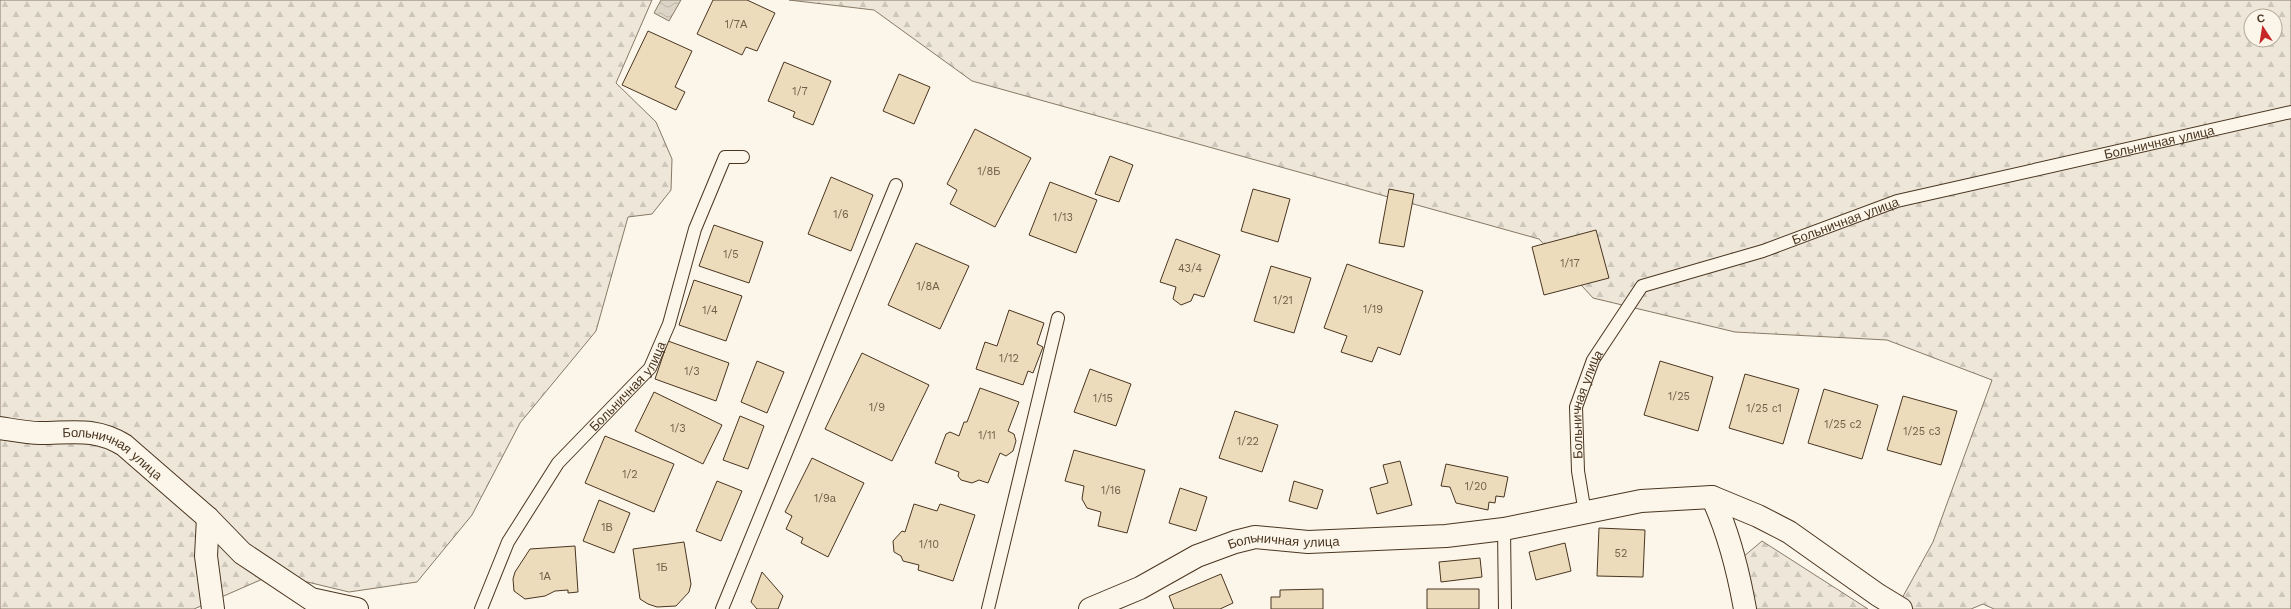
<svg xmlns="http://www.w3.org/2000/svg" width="2291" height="609" viewBox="0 0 2291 609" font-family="'Work Sans',sans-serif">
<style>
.forest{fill:url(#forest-firs);stroke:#887966;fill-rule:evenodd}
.water{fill:url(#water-waves);stroke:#887966}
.building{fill:#ecdcbc;stroke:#4a3520}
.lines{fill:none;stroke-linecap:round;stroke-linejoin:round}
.lane-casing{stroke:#4a3520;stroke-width:14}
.street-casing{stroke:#4a3520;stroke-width:24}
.lane{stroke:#fbf6e9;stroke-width:12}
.street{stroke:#fbf6e9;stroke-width:22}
.labels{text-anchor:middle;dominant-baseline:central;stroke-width:3;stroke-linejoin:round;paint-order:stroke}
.number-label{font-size:11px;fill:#725f47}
.street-label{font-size:13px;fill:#4a3520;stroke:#fbf6e9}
</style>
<defs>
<pattern id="forest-firs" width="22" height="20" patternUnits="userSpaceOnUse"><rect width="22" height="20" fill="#ede6d9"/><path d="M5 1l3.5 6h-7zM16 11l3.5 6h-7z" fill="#cdc6ba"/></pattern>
<pattern id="water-waves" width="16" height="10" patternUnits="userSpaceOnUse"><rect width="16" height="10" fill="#dcd4c6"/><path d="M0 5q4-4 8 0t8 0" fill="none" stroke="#beb7aa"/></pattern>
</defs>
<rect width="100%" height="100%" fill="#fbf6e9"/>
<path class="forest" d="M0 0H652L616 83 656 122 672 159 671 190 652 214 628 217 596 331 520 423 472 515 417 582 349 592 274 574 194 609H0Z
M789 0H2291V609H1994L1983 604 1971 609H1896L1933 542 1992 380 1887 340 1735 332 1593 298 1539 239 972 81 874 10ZM2251 16H2275V40H2251Z
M1762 541 1868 609H1754L1743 557Z"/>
<path class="water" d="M661 0H681L669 21 654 13Z"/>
<path class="building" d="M713 0H747L775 13 757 51 746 47 742 55 697 34Z
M648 31 692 51 675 87 685 92 676 110 622 85Z
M784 62 831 81 813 125 793 117 795 112 768 101Z
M899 74 930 87 914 124 883 111Z
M975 129 1031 158 995 227 950 204 957 190 947 184Z
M1110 156 1133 165 1119 202 1095 194Z
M831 177 873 195 851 251 808 234Z
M1050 182 1097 200 1076 253 1029 235Z
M1253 189 1290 199 1278 242 1241 231Z
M1389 189 1414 194 1404 247 1379 243Z
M714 225 763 242 749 283 699 266Z
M1596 230 1609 278 1544 295 1532 247Z
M1176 239 1220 255 1204 297 1194 294 1191 301 1181 305 1173 299 1176 287 1160 282Z
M916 243 969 266 940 329 888 305Z
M1347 264 1423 291 1400 355 1378 347 1372 362 1341 352 1347 336 1324 328Z
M1271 266 1311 278 1294 333 1254 321Z
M694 280 742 296 726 341 679 325Z
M1009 310 1044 323 1037 344 1043 347 1033 373 1028 371 1023 385 976 369 985 342 997 346Z
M668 341 729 363 716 401 655 379Z
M862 353 929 385 892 461 825 429Z
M757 361 784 372 767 413 741 402Z
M1660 361 1713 377 1698 431 1644 415Z
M1090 369 1131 384 1116 426 1074 412Z
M1745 374 1799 389 1783 444 1729 428Z
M980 388 1019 402 1008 431 1014 434 1016 441 1013 451 1006 456 1000 453 988 483 979 480 972 483 961 480 958 476 959 472 935 463 946 434 950 432 959 436 964 422H967Z
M1824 389 1878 405 1862 459 1808 443Z
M654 392 722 425 703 464 635 431Z
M1903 396 1957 411 1941 465 1887 450Z
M1235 411 1278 425 1262 472 1219 458Z
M740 416 764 426 748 469 723 460Z
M605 436 674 464 654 512 585 483Z
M1074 450 1145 470 1127 533 1098 526 1101 512 1087 508 1082 499 1084 486 1065 481Z
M812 458 864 483 828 557 801 543 803 538 786 529 792 516 785 512Z
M1400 461 1412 505 1377 514 1370 488 1388 483 1383 465Z
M1446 464 1508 477 1504 497 1496 496 1495 503 1489 502 1488 510 1456 503 1450 487 1441 486Z
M717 481 742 491 721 541 696 531Z
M1294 481 1323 490 1317 509 1289 501Z
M1180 488 1207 497 1196 531 1169 523Z
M599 500 630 513 614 553 583 541Z
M914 504 937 511 940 504 975 515 953 581 918 570 919 565 903 561 901 556 894 552 893 541 902 531 905 532Z
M1599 528 1645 530 1643 577 1597 576Z
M684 542 691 584 689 592 676 606 657 607 648 604 640 599 633 549Z
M1565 543 1571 571 1536 580 1529 552Z
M575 546 578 592 568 593V590L555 591 545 596 525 599 514 591 513 579 515 572 530 549Z
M1480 558 1482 577 1441 582 1439 562Z
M762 572 783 596 778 609H757L751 602Z
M1221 574 1233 603 1220 609H1174L1169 596Z
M1323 589V609H1271V597H1280V590Z
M1427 589H1479V609H1427Z"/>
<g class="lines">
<g class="lane-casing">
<g id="lane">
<path id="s1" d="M1585 513 1578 471 1576 407 1593 360 1642 286 1763 251 1897 201 2291 112"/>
<path d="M1504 529 1505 609"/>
<path id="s2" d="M481 609 508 542 558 463 650 368 669 324 695 229 725 157H743"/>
<path d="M722 609 896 185"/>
<path d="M988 609 1058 318"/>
</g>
</g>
<g class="street-casing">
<g id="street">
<path id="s3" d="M0 428C13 430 27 433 40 433 72 433 95 427 124 445L208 518 242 553 311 599 357 609"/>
<path d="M1712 497C1729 533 1738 570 1745 609"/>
<path d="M208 518 206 556 213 609"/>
<path id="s4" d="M1090 609 1140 588 1197 556 1235 542 1255 537 1308 542 1446 536 1504 529 1641 501 1712 497 1758 516 1789 532 1878 595 1901 609"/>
</g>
</g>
<use href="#lane" class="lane"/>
<use href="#street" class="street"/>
</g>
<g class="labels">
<g class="number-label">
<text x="736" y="24">1/7А</text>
<text x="800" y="91">1/7</text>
<text x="989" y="171">1/8Б</text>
<text x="841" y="214">1/6</text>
<text x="1063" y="217">1/13</text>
<text x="731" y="254">1/5</text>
<text x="1570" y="263">1/17</text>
<text x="1190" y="268">43/4</text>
<text x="928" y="286">1/8А</text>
<text x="1283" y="300">1/21</text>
<text x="1373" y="309">1/19</text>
<text x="710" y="310">1/4</text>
<text x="1009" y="358">1/12</text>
<text x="692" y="371">1/3</text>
<text x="1679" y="396">1/25</text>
<text x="1103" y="398">1/15</text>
<text x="877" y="407">1/9</text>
<text x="1764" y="408">1/25 с1</text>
<text x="1843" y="424">1/25 с2</text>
<text x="678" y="428">1/3</text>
<text x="1922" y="431">1/25 с3</text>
<text x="987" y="435">1/11</text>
<text x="1248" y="441">1/22</text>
<text x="630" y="474">1/2</text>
<text x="1476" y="486">1/20</text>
<text x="1111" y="490">1/16</text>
<text x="825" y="498">1/9а</text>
<text x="607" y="527">1В</text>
<text x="929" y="544">1/10</text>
<text x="1621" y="553">52</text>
<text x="662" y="567">1Б</text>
<text x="545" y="576">1А</text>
</g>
<g class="street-label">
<text stroke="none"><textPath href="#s1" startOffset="783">Больничная улица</textPath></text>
<text stroke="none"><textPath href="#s1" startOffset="459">Больничная улица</textPath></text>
<text stroke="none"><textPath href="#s2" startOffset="270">Больничная улица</textPath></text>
<text stroke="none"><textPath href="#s1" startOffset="111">Больничная улица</textPath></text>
<text stroke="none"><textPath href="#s3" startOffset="119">Больничная улица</textPath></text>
<text stroke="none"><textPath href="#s4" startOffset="209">Больничная улица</textPath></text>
</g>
</g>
<g transform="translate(2263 28) rotate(348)"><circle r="19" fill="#fbf6e9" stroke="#b4a999"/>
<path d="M0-3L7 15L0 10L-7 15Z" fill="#c62828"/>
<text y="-6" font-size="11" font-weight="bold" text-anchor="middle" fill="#4a3520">С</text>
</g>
</svg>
